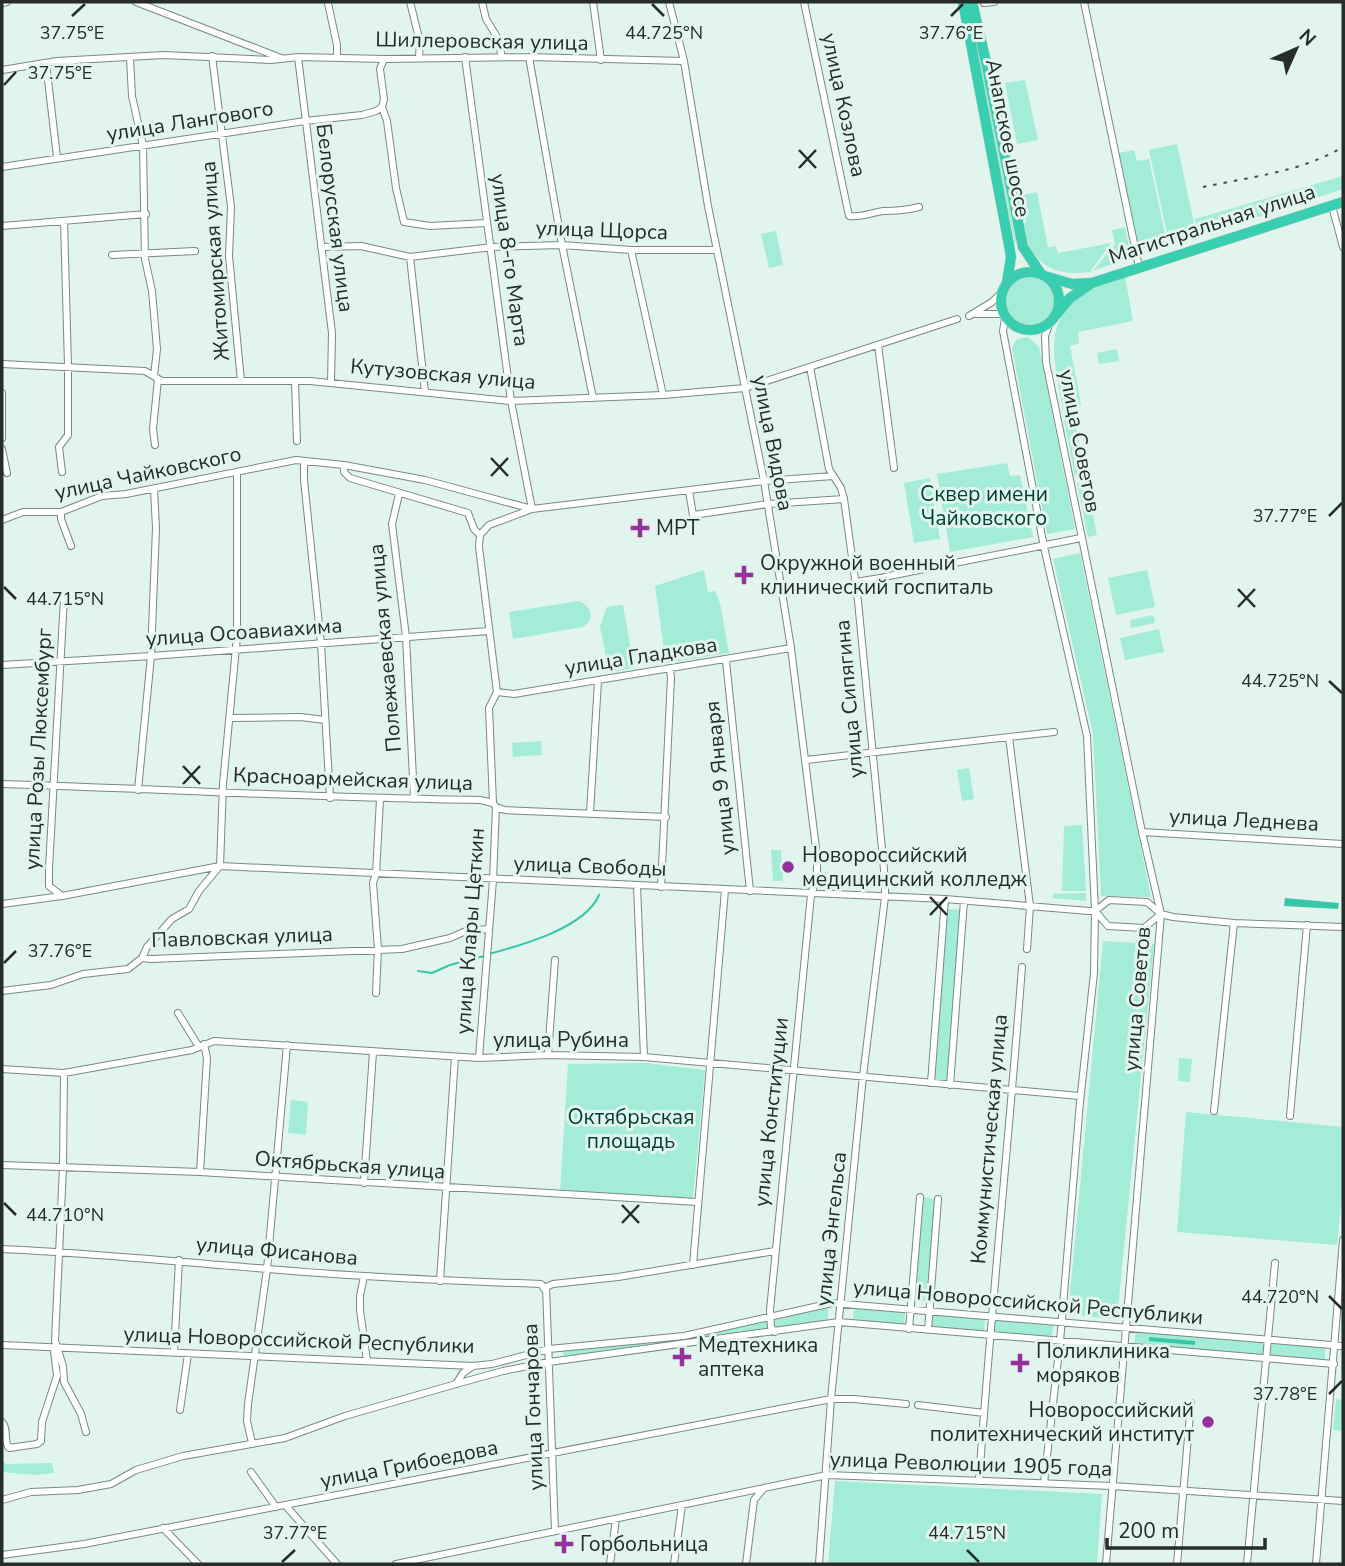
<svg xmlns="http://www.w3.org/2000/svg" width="1345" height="1566" viewBox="0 0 1345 1566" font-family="'Nunito Sans',sans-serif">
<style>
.green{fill:#a3ecd7}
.water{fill:#39c6a8}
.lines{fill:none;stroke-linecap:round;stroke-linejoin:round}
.stream{stroke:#39c6a8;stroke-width:2}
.minor-casing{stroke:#788983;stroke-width:8}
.highway-casing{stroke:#cfd1d0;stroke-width:11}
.minor{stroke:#fff;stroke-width:6}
.highway{stroke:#39ceaf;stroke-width:10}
.rail{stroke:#444d4a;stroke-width:2;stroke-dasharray:3.5 7;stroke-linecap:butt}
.ticks{fill:none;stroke:#252c2a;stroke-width:2.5}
.poi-dot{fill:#92329a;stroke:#e2f4ee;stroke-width:2.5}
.labels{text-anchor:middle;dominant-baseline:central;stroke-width:6;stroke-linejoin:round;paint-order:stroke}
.street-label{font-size:21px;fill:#252c2a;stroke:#e2f4ee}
.park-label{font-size:21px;fill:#014034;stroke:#e2f4ee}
.poi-label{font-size:21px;fill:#252c2a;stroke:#e2f4ee;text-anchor:start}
.ticks-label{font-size:18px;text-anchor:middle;fill:#252c2a;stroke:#e2f4ee;stroke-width:6;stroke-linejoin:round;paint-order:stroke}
</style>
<rect width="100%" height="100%" fill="#e2f4ee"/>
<path class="green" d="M973 12 1017 241 1015 243 967 14Z
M1025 80 1038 140 1017 144 1005 83Z
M1177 144 1197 237 1169 243 1149 150Z
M1134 150 1137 161 1149 159 1167 243 1139 249 1118 153Z
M1343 176V189L1199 236 1195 219Z
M1020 183 1023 195 1037 192 1048 247 1056 246 1058 253 1111 243 1090 272C1051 277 1032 263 1021 225L1026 223 1023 208 1019 209 1014 184Z
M1125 227 1131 257 1093 271 1115 244 1112 230Z
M776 231 783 265 769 268 761 234Z
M1125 276 1133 321 1078 332 1079 343 1070 346 1081 405 1063 410C1048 335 1043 303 1125 276Z
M1005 301a25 25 0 1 1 50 0a25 25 0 1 1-50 0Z
M1028 337 1039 347 1075 529 1047 534 1012 348 1017 339Z
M1117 349 1119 361 1099 364 1097 353Z
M1073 413 1086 474 1075 476 1063 415Z
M1007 463 1010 476 1020 475 1033 537 950 552 937 474Z
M930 478 940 539 914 543 904 483Z
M1086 481 1097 535 1088 537 1077 483Z
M1080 553 1151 897 1101 896 1093 734 1053 559Z
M704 570 708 592 715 591 720 603 729 653 666 663 655 586Z
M1147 570 1155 607 1116 615 1108 578Z
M579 601C592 606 595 619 583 627L513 639 509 612Z
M623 605 634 668 609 672 600 626 607 607Z
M1153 615 1155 623 1131 628 1130 620Z
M1159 629 1164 652 1125 660 1120 638Z
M541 741 542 755 513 757 512 743Z
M969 768 974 799 962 801 957 770Z
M1082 825 1086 891H1062L1064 826Z
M771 850H781L783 881H773Z
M1086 893V901L1053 898V894Z
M948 909 961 910 948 1081 933 1079Z
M1103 941 1154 944 1117 1319 1068 1315Z
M1179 1058 1192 1059 1190 1082 1178 1081Z
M646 1063 705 1070 693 1198 560 1193 568 1064Z
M291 1100 308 1102 306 1135 288 1133Z
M1186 1112 1343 1127V1187L1337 1245 1177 1232Z
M923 1197 935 1199 926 1301H913Z
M828 1307V1320L775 1330 773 1317Z
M854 1308 905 1312 904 1325 853 1321Z
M931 1314 985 1318 984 1334 929 1329Z
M767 1319 770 1330 690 1341 689 1337Z
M994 1320 1053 1325 1052 1338 993 1333Z
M1136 1329 1266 1341 1265 1356 1134 1346Z
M684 1338V1341L564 1358 563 1350Z
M1272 1342 1325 1347V1360L1270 1356Z
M1336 1399 1343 1400V1431L1333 1430Z
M2 1460 6 1464 52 1463 54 1473 35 1475 2 1472Z
M835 1481 1102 1494 1097 1564H828Z"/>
<path class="water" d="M1285 898 1339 903 1338 909 1284 906Z
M1149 1337 1195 1341V1345L1149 1341Z"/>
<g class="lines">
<path class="stream" d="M489 954C522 945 585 928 599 895
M418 971 432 973 450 965 484 956"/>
<g class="minor-casing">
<path id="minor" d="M136 2 281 58
M410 2 420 42 419 57
M482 2 486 19 497 37 502 57
M593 2 601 60
M669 2 684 61 708 206 764 481 791 648 817 856V876L811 895 770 1310 771 1327 775 1332
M804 2 849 216C862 218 872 212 884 211 897 211 907 210 919 207
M1084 2 1139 267
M2 3 7 2
M328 3 337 45V58
M984 3 994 2
M212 56 231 207 229 256 241 381
M298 57 332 333 331 383
M465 57 511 401 532 509
M529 57 562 245 593 398
M130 58 132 96 143 146 145 259 152 291 157 349 154 376
M384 59 380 69 384 99 382 107 387 121 396 188 404 222 430 226 487 223
M46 63 57 157
M2 70 57 61 164 55 271 60 298 57 384 59 529 57 684 61
M2 167 305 121 362 115 376 111 382 107
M1332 206 1343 247
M2 226 146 214
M321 247 361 246 410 257 492 247 562 245 631 250H717
M631 250 663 395
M112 255 195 251
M410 257 425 392
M976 314H1003
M969 316 992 302 1002 292
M1005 318 1003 331 1044 547 1087 736 1095 911 1094 973 1080 1102 1060 1342 1044 1483
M1050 322 1045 336 1046 362 1142 832 1161 914 1106 1564
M878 345 894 468
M2 364 145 371 162 381H310L511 401 663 395 745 388 957 319
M810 367 829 469 841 488 844 499 858 601 885 880V897L863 1076 831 1399 819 1564
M295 381 297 441
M2 393V438
M155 445 153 429 158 379
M2 449 7 473
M304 461V480L321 644 330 798
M344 465V472L350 478 468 513 474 529 480 535
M62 472 59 447 68 435V366L64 221
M689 491 693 515 768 504 844 499
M399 494 392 524 406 637 414 799
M61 512V519L71 546
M2 520 23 512H61L102 496 126 494 296 460 344 465 425 480 532 509 764 481 833 476
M884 577 1081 538
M856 582 880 578
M726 661 750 891
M2 665 151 656 489 631
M497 692 514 694 791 648
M230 718 300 717 325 720
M1009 737 1030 906 1027 949
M806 760 1054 732
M2 784C161 789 320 798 480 800L493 803
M138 790 151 656 156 528 154 489
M496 807 505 810 666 817
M590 813 598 681
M1142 832 1343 844
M220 866 223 784 237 637V472
M637 886 644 1057
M661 887 671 678 670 669
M62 896 49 886V868L64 598
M2 904 62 896 220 866 945 899 1089 911H1095L1109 900 1147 902 1161 914 1173 917 1234 923 1343 927
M1095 911 1108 926 1144 928 1161 914
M142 958 147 947 172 919 189 909 199 891 219 867
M2 991 51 985 83 974 128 969 142 958 151 959 402 949 450 938 466 931 488 929
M376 993 378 949 373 883 376 874 380 799
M178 1013 199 1047
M548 1055 555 960
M479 1058 493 880 496 807 493 803 489 708 497 692 479 547 480 535 489 525 532 509
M2 1069 64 1073 192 1050 214 1041 479 1058 548 1055 644 1057 1080 1096
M64 1073 63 1167 55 1341 63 1366 64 1382 81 1414 86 1432
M931 1083 945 899
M950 1085 964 901
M1214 1111 1234 923
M1290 1116 1307 925
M2 1165 200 1172 697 1202
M200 1172 207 1058 204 1044
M364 1183 373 1052
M2 1249C91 1253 179 1262 268 1269 359 1277 450 1281 541 1284L545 1290
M693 1265 725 890
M364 1276 360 1296V1310L367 1361
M440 1281 455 1057
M909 1329 920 1197
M928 1330 938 1199
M2 1345 473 1366 492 1364 549 1349 684 1336 832 1303 1343 1346
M174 1353 179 1260
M456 1384 463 1373 473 1366
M918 1405 984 1413
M180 1410 188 1354
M2 1422C9 1429 3 1441 9 1448L37 1444 41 1441 42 1422 57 1376 54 1351
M252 1443 247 1421 248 1404 267 1269 287 1045
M251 1472 276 1507
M979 1481C991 1309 1009 1139 1022 967
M2 1500 31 1492 78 1490 111 1484 136 1470 183 1456 285 1438 345 1416 456 1384 503 1371 549 1362 839 1322 1334 1364
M286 1506 337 1564
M163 1528 198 1564
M555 1531 546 1287 553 1284 618 1277 775 1251
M2 1555 84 1544 831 1399H854L906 1404
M396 1564 827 1475 1112 1486 1343 1501
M610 1564 616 1519
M674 1564 682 1505
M746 1564 754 1500 764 1488
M1177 1564 1191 1403
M1247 1564 1275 1263
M1316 1564 1343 1240"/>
</g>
<g class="highway-casing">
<path id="highway" d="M963 2 1009 245 1011 257 1007 282
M972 2 986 62 1023 247 1041 274
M1001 301a29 29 0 1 1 58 0a29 29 0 1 1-58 0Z
M1048 277 1072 284 1091 283
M1056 315 1070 298 1092 283 1343 202"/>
</g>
<use href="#minor" class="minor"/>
<use href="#highway" class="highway"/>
<path class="rail" d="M1203 187C1250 177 1301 172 1343 147"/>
</g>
<path class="ticks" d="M652 4 664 16M72 16 85 4M951 16 963 4M4 85 16 72M799 150 816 168M799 168 816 150M491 458 508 476M491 476 508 458M1329 516 1342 503M4 587 16 599M1238 589 1255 607M1238 607 1255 589M1329 681 1342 693M183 766 200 784M183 784 200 766M930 897 947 915M930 915 947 897M4 963 16 951M4 1203 16 1215M622 1205 639 1223M622 1223 639 1205M1329 1296 1342 1309M1329 1394 1342 1381M967 1550 979 1562M282 1562 295 1550"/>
<g class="poi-dot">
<path d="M636.5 517.5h7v7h7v7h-7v7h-7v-7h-7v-7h7z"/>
<path d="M740.5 564.5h7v7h7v7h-7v7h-7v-7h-7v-7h7z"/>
<circle cx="788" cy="867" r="7"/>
<path d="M678.5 1346.5h7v7h7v7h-7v7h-7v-7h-7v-7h7z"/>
<path d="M1016.5 1352.5h7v7h7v7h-7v7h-7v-7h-7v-7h7z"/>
<circle cx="1208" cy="1422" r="7"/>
<path d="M560.5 1533.5h7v7h7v7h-7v7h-7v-7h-7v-7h7z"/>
</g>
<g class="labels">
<g class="street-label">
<text transform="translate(482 41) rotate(1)">Шиллеровская улица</text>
<text transform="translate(844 105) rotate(78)">улица Козлова</text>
<text transform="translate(190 121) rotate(-9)">улица Лангового</text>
<text transform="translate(1008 138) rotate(79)">Анапское шоссе</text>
<text transform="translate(335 218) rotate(83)">Белорусская улица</text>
<text transform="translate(1212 224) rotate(-18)">Магистральная улица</text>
<text transform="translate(602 230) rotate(2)">улица Щорса</text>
<text transform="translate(510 260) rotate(82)">улица 8-го Марта</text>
<text transform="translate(215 261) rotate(-94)">Житомирская улица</text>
<text transform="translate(443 374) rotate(5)">Кутузовская улица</text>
<text transform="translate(1080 441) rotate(79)">улица Советов</text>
<text transform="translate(773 443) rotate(79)">улица Видова</text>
<text transform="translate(148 473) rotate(-12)">улица Чайковского</text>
<text transform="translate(244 632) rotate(-4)">улица Осоавиахима</text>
<text transform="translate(385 648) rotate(-95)">Полежаевская улица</text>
<text transform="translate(641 656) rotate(-9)">улица Гладкова</text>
<text transform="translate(849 699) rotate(-95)">улица Сипягина</text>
<text transform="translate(38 749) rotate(-87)">улица Розы Люксембург</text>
<text transform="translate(720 778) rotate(-96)">улица 9 Января</text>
<text transform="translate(353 779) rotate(2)">Красноармейская улица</text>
<text transform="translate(1244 820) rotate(3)">улица Леднева</text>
<text transform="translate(590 866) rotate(2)">улица Свободы</text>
<text transform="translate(470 931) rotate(-86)">улица Клары Цеткин</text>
<text transform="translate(242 937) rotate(-2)">Павловская улица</text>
<text transform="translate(1137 999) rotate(-85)">улица Советов</text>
<text x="561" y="1040">улица Рубина</text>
<text transform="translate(771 1112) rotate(-84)">улица Конституции</text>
<text transform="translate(989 1139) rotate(-85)">Коммунистическая улица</text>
<text transform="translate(350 1165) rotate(4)">Октябрьская улица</text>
<text transform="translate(831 1229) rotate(-84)">улица Энгельса</text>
<text transform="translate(277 1251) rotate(5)">улица Фисанова</text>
<text transform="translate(1028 1302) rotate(5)">улица Новороссийской Республики</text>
<text transform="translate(299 1340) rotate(2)">улица Новороссийской Республики</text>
<text transform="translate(533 1407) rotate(-92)">улица Гончарова</text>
<text transform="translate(409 1464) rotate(-11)">улица Грибоедова</text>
<text transform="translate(971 1464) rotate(2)">улица Революции 1905 года</text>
</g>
<g class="park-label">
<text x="984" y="494">Сквер имени<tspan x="984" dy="24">Чайковского</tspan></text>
<text x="631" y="1117">Октябрьская<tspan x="631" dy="24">площадь</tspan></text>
</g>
<g class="poi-label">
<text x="656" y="528">МРТ</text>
<text x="760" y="563">Окружной военный<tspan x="760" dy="24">клинический госпиталь</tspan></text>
<text x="802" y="855">Новороссийский<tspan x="802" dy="24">медицинский колледж</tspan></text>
<text x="698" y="1345">Медтехника<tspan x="698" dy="24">аптека</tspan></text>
<text x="1036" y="1351">Поликлиника<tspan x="1036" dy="24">моряков</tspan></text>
<text x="1194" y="1410" text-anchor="end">Новороссийский<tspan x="1194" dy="24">политехнический институт</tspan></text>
<text x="580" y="1544">Горбольница</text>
</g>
</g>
<g class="ticks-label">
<text x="72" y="39">37.75°E</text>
<text x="664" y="39">44.725°N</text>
<text x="951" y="39">37.76°E</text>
<text x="60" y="79">37.75°E</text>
<text x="1285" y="522">37.77°E</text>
<text x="65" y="605">44.715°N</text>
<text x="1280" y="687">44.725°N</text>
<text x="60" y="957">37.76°E</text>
<text x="65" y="1221">44.710°N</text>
<text x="1280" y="1303">44.720°N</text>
<text x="1285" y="1400">37.78°E</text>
<text x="295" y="1539">37.77°E</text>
<text x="967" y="1539">44.715°N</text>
</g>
<rect width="1345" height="1566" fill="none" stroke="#252c2a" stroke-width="7"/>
<g transform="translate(1296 49) rotate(45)" stroke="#e2f4ee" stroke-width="5" paint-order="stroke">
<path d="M0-5L12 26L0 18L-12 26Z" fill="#252c2a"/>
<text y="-10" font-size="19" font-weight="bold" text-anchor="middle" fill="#252c2a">N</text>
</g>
<path d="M1107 1538v10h158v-10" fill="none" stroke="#252c2a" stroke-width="3.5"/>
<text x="1118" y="1538" font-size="21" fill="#252c2a" stroke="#e2f4ee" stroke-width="5" paint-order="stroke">200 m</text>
</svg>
